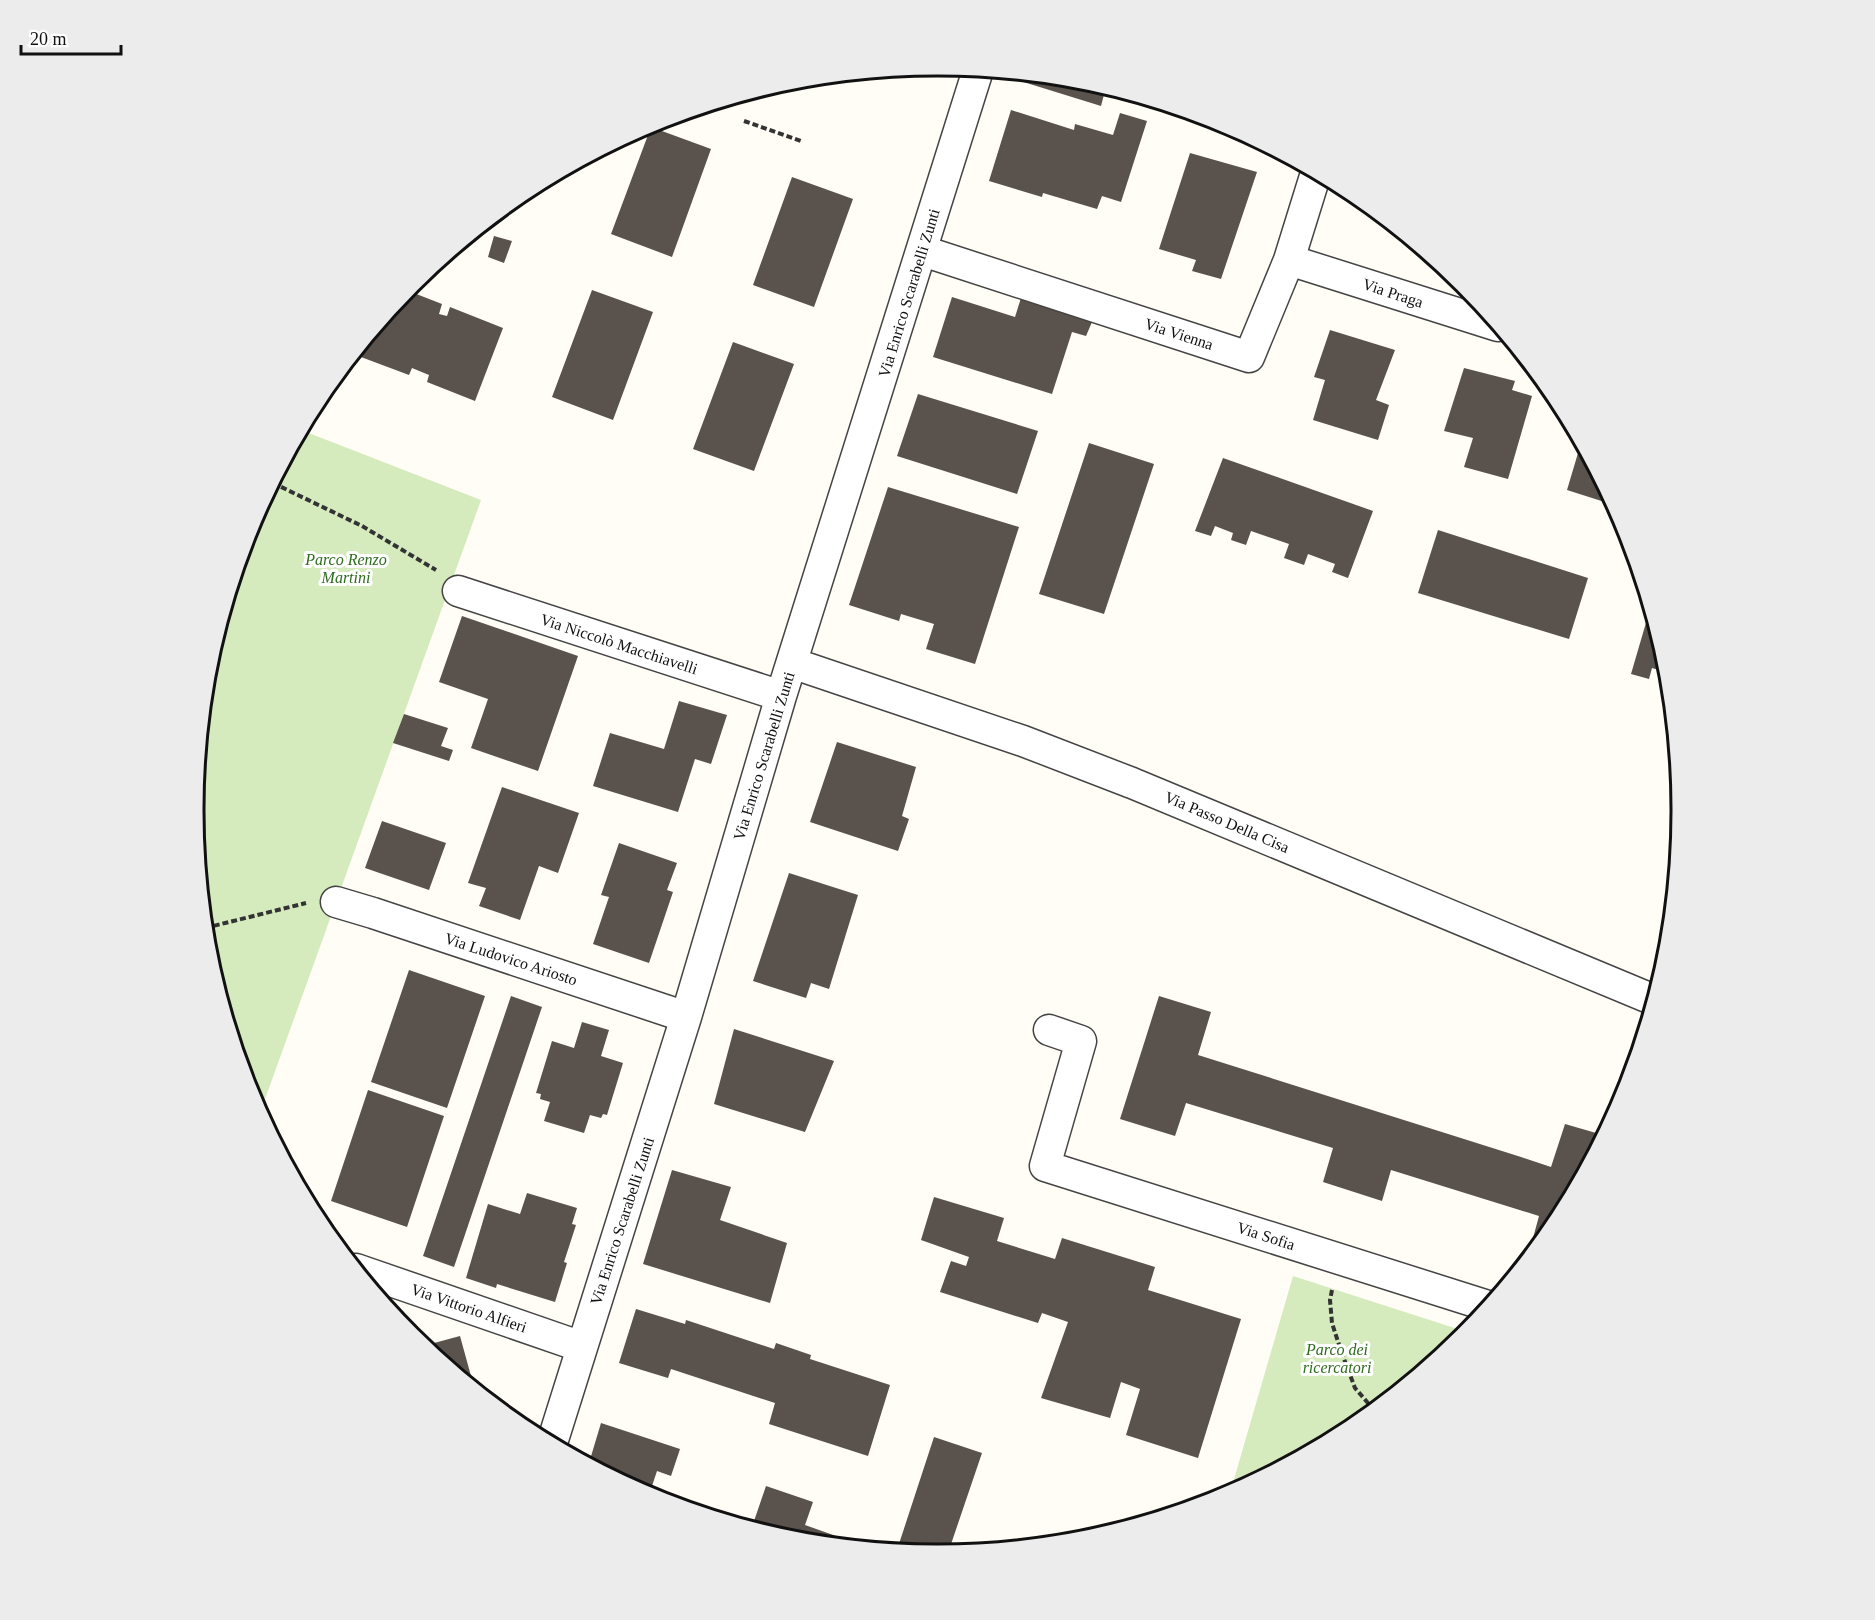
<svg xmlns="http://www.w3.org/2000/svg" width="1875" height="1620" viewBox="0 0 1875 1620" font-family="'Times New Roman',serif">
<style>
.green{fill:#d5ebbd}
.building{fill:#5a524d}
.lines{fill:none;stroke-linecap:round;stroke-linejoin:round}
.street-casing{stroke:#444;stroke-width:33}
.path{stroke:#333;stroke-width:4;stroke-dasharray:6 3;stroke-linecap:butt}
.street{stroke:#fff;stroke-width:30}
.labels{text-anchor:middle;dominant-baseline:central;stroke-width:6;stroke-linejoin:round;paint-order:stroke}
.street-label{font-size:16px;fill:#111;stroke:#fff}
.park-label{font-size:16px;font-style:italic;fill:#2f6b1f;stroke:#fff}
.rim{fill:none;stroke:#111;stroke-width:3}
</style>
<rect width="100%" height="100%" fill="#fffdf5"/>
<path class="green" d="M301 430 481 500 260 1113 250 1094 208 955 194 810 208 665 250 525Z
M1293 1276 1467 1332 1351 1429 1230 1493Z"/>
<path class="building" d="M1019 74 1083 80 1106 87 1101 106 1017 80Z
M1011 110 1074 130 1075 124 1113 135 1120 113 1147 121 1121 202 1102 196 1097 209 1043 193 1042 197 989 181Z
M651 127 711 149 672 257 611 234Z
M1190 153 1257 172 1221 279 1192 271 1196 260 1159 249Z
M792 177 853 199 814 307 753 285Z
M494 236 512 241 504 263 488 257Z
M406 290 442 304 439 314 447 316 450 307 503 328 475 401 427 382 429 375 412 368 409 375 361 357 369 335Z
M592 290 653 312 613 420 552 397Z
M952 297 1015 317 1021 298 1092 322 1086 336 1072 332 1052 394 933 357Z
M1330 330 1395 350 1376 400 1389 405 1378 440 1313 420 1325 380 1314 377Z
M733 342 794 364 754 471 693 449Z
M1464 368 1515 381 1512 390 1532 396 1508 479 1464 467 1473 438 1444 431Z
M918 394 1038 431 1017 494 897 456Z
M1089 443 1154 464 1104 614 1039 594Z
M1581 443 1614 505 1567 490Z
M1223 458 1373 511 1348 578 1332 572 1335 564 1308 554 1304 565 1284 558 1289 544 1251 531 1246 545 1231 540 1233 533 1215 526 1211 536 1195 531Z
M888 487 1019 527 975 664 926 649 934 624 901 614 899 621 849 605Z
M1438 530 1588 578 1569 639 1418 593Z
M1650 609 1668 673 1652 668 1649 679 1631 674Z
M462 616 578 656 538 771 471 748 488 699 439 682Z
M679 701 727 715 711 764 695 759 678 812 593 786 610 733 664 749Z
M404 714 448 728 441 746 453 750 449 761 393 743Z
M837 742 916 767 902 816 909 819 898 851 810 822Z
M502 787 579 813 558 873 539 866 520 920 479 906 486 888 468 883Z
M382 821 446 843 429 890 365 868Z
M619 843 677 863 667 890 673 892 649 963 593 944 609 897 601 895Z
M789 873 858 895 829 989 811 983 806 998 753 981Z
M409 970 485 996 447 1108 371 1082Z
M511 996 542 1007 454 1267 423 1256Z
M1159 996 1211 1012 1198 1055 1521 1157 1551 1167 1565 1124 1603 1135 1556 1224 1534 1250 1530 1249 1539 1216 1391 1170 1382 1201 1323 1182 1333 1148 1186 1103 1175 1136 1120 1119Z
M582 1022 609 1030 601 1056 623 1063 607 1115 603 1114 601 1118 590 1115 584 1133 544 1121 550 1102 540 1099 541 1094 536 1093 552 1041 574 1048Z
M734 1029 834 1061 805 1132 714 1104Z
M368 1090 444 1116 407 1227 331 1201Z
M672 1170 731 1187 720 1220 787 1243 770 1303 643 1264Z
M527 1193 577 1208 572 1224 576 1225 564 1262 567 1263 555 1302 497 1284 496 1288 466 1278 488 1204 520 1214Z
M934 1197 1004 1218 997 1241 1055 1259 1062 1238 1155 1267 1148 1290 1241 1319 1198 1458 1126 1435 1140 1389 1121 1382 1110 1418 1041 1398 1068 1322 1042 1313 1038 1323 940 1292 951 1261 966 1266 969 1257 921 1240Z
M636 1309 685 1324 686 1320 774 1349 776 1343 811 1355 810 1359 890 1385 868 1456 769 1424 775 1403 671 1369 668 1378 619 1363Z
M460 1336 474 1387 423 1346Z
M601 1423 680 1449 671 1476 657 1471 649 1495 589 1463Z
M934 1437 982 1453 948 1553 937 1554 897 1550Z
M766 1486 813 1502 805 1525 867 1547 792 1540 752 1527Z"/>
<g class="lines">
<g class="street-casing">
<path id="street" d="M923 251 1249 357 1289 260 1316 173
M1289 260 1498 326
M458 591 781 696
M792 663 1023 741 1132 783 1654 1000
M336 902 373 913 686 1017
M1049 1030 1081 1041 1045 1166 1488 1306
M356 1269 582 1347
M552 1443 686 1017 781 696 978 70"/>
</g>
<path class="path" d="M744 121 801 141
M273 483 362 526 436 570
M205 928 306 903
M1332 1290 1330 1300 1332 1323 1341 1351 1355 1388 1374 1410"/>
<use href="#street" class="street"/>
</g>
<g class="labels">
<g class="street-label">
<text transform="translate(909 293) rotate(-73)">Via Enrico Scarabelli Zunti</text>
<text transform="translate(1393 293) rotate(18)">Via Praga</text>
<text transform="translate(1179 334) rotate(18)">Via Vienna</text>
<text transform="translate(619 644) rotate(18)">Via Niccolò Macchiavelli</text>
<text transform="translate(764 756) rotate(-73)">Via Enrico Scarabelli Zunti</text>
<text transform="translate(1227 822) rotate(23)">Via Passo Della Cisa</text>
<text transform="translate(511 959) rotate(18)">Via Ludovico Ariosto</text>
<text transform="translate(622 1221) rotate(-72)">Via Enrico Scarabelli Zunti</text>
<text transform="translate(1266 1236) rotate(18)">Via Sofia</text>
<text transform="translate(469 1308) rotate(19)">Via Vittorio Alfieri</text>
</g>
<g class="park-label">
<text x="346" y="559">Parco Renzo<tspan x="346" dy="18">Martini</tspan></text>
<text x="1337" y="1349">Parco dei<tspan x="1337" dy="18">ricercatori</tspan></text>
</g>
</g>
<path d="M0 0H1875V1620H0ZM937 76H938A733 733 0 0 1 1671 809V811A733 733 0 0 1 938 1544H937A733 733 0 0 1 204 811V809A733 733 0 0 1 937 76Z" fill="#ececec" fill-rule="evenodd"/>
<path class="rim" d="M937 76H938A733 733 0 0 1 1671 809V811A733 733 0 0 1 938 1544H937A733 733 0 0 1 204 811V809A733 733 0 0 1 937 76Z"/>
<path d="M21 45v9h100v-9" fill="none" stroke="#111111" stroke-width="3"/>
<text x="30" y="45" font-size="18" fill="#111111" stroke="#ffffff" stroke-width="4.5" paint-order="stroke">20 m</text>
</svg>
